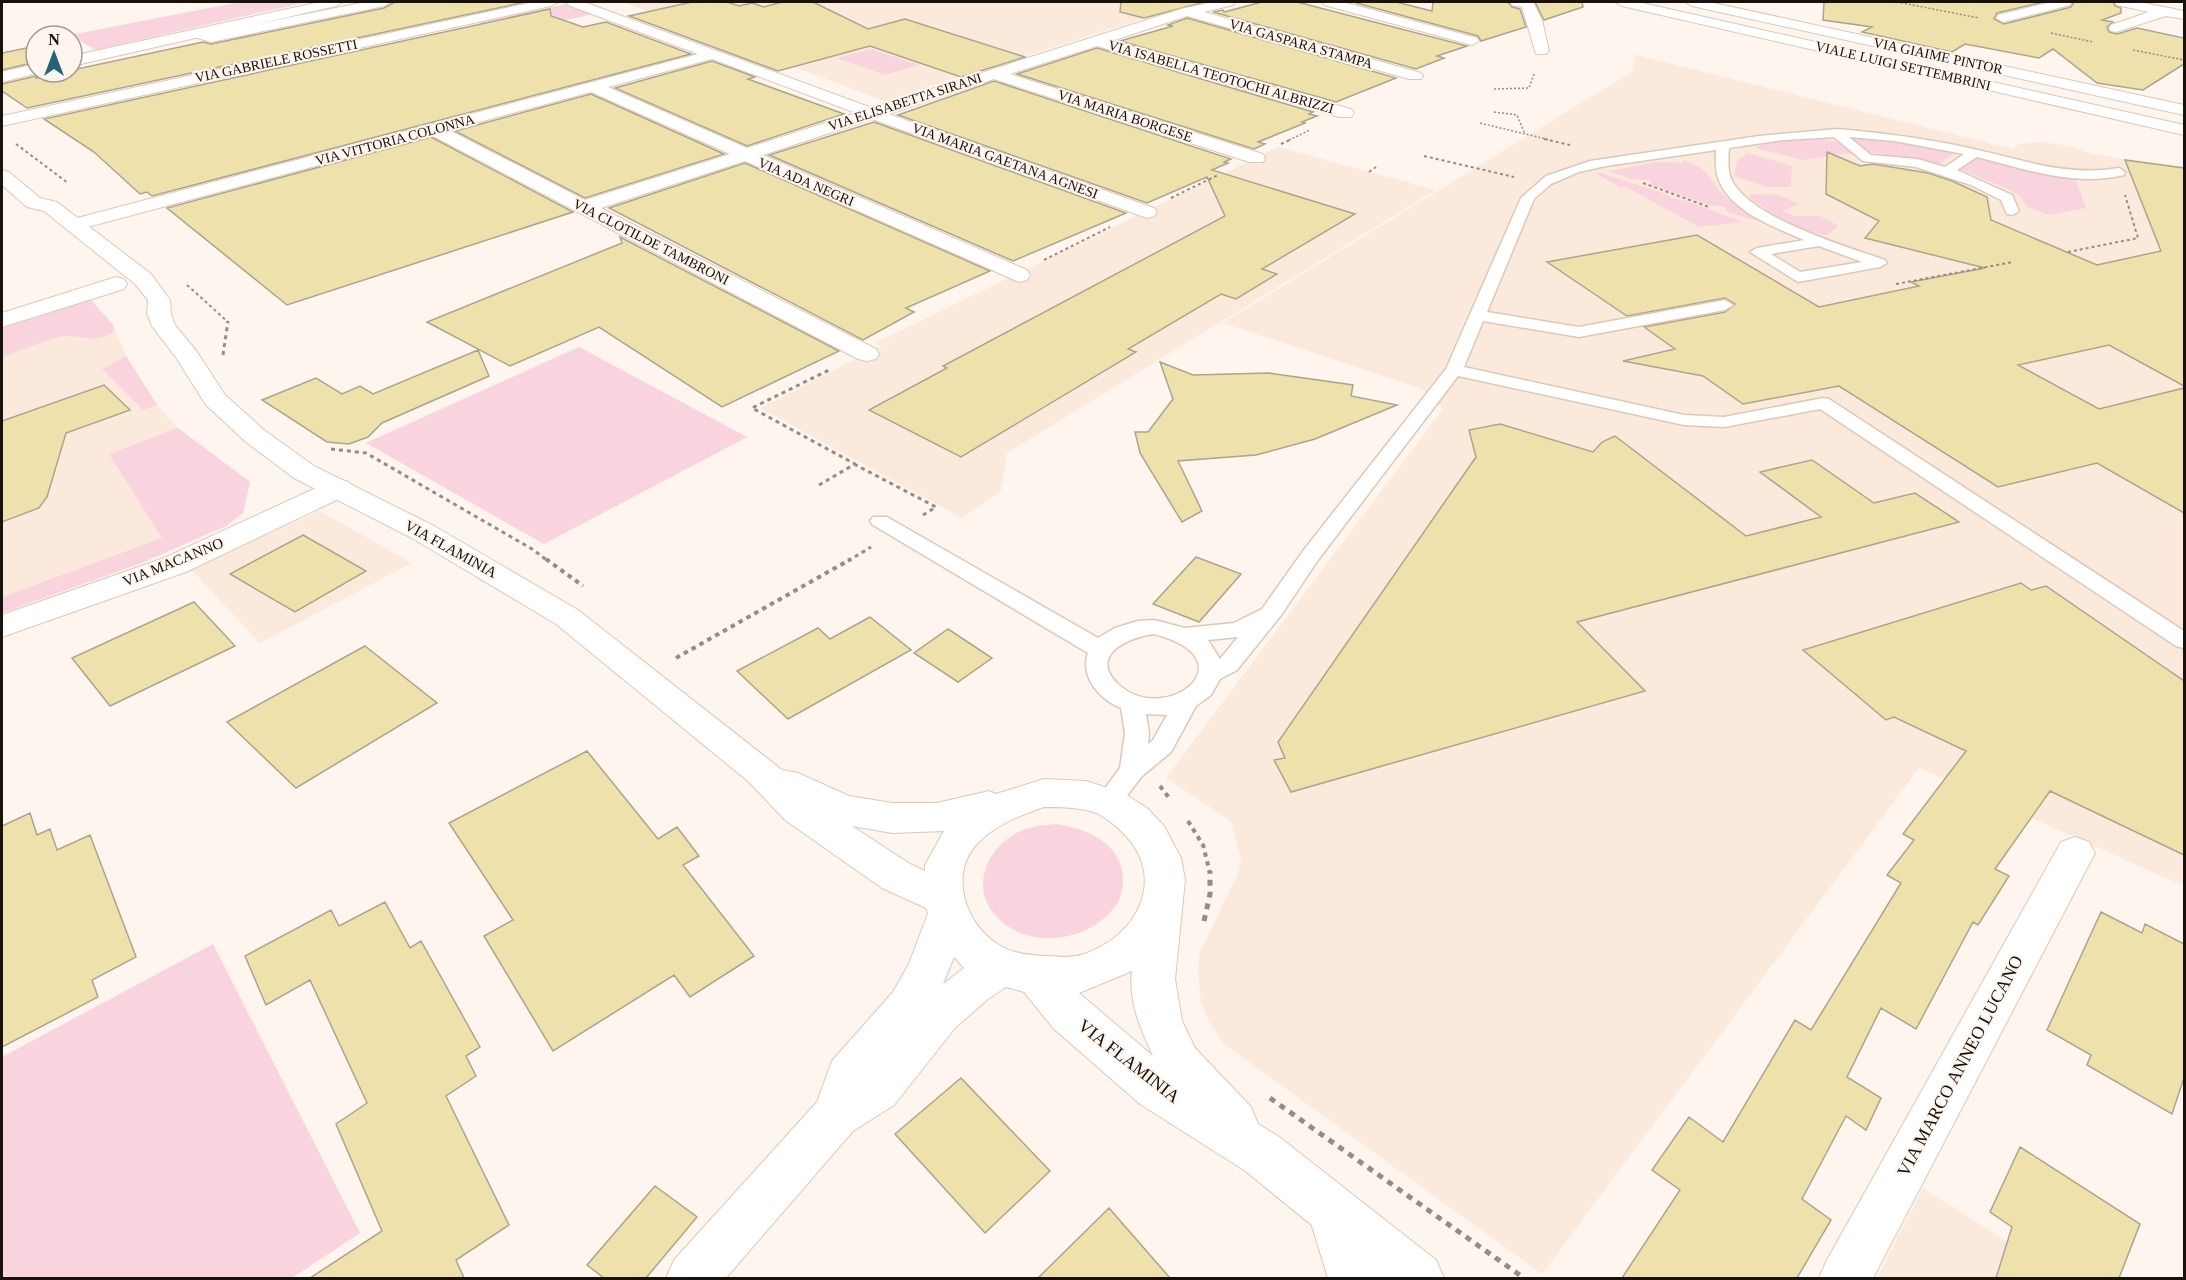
<svg xmlns="http://www.w3.org/2000/svg" width="2186" height="1280" viewBox="0 0 2186 1280" font-family="Georgia,serif">
<style>
.built{fill:#fbeadc}
.green{fill:#f9d3de}
.building{fill:#efe1ac;stroke:#aba58d;stroke-width:1.5}
.lines{fill:none;stroke-linecap:round;stroke-linejoin:round}
.lane-casing{stroke:#ddc8b6;stroke-width:3}
.street-casing{stroke:#ddc8b6;stroke-width:2}
.secondary-casing{stroke:#ddc8b6;stroke-width:2}
.path-far4{stroke:#948c85;stroke-width:1.5;stroke-dasharray:2 2;stroke-linecap:butt}
.path-far3{stroke:#948c85;stroke-width:2;stroke-dasharray:3 3;stroke-linecap:butt}
.path-far2{stroke:#948c85;stroke-width:3;stroke-dasharray:4 4;stroke-linecap:butt}
.path-far1{stroke:#948c85;stroke-width:4;stroke-dasharray:4.5 4.5;stroke-linecap:butt}
.path{stroke:#948c85;stroke-width:5;stroke-dasharray:6 6;stroke-linecap:butt}
.lane{fill:#fff;fill-rule:evenodd}
.street{fill:#fff;fill-rule:evenodd}
.secondary{fill:#fff;fill-rule:evenodd}
.labels{text-anchor:middle;dominant-baseline:central;stroke-width:4.5;stroke-linejoin:round;paint-order:stroke}
.far-street-label{font-size:14px;fill:#19120c;stroke:#fef5ee}
.street-label{font-size:15px;fill:#19120c;stroke:#fef5ee}
.near-street-label{font-size:18px;fill:#19120c;stroke:#fef5ee}
</style>
<rect width="100%" height="100%" fill="#fef5ee"/>
<path class="built" d="M629 2H1195L884 101 626 3Z
M1635 55 2013 149 2019 144 2042 142 2069 146 2093 154 2184 168V886L1919 768 1542 1274 1224 1044 1209 1022 1201 1002 1198 974 1200 952 1238 874 1241 861 1231 821 1166 778 1443 409 1422 389 1223 323 1633 71Z
M1278 147 1436 190 1007 453 1001 491 962 518 760 408 881 346 875 343Z
M91 300 113 325 126 356 157 405 178 428 250 482 243 513 226 526 139 564 2 613V328Z
M320 511 412 563 260 643 190 568Z
M1923 1188 2064 1278H1877Z"/>
<path class="green" d="M240 2H306L96 50 70 35Z
M566 4 593 14 504 34 478 23Z
M871 49 919 65 885 75 837 58Z
M1814 136 1840 143 1852 153 1802 160 1756 148C1771 137 1796 138 1814 136Z
M1851 137 1882 138 1956 152 1939 164 1869 152Z
M1748 153 1792 166 1791 187H1767L1734 176 1737 161Z
M1977 157 2040 174 2076 180 2086 208 2049 215 2027 207 2021 197 2010 190 1960 169Z
M1683 160C1712 169 1708 181 1728 199 1740 209 1754 217 1768 224L1727 212 1725 207 1709 205 1652 185 1649 180 1631 179 1608 171 1658 162 1683 163Z
M1598 172 1666 194 1671 198 1687 201 1743 222 1699 227 1626 187 1621 188 1595 173Z
M1750 194 1780 195 1798 204 1783 211 1795 216H1820L1839 226 1827 235C1804 235 1768 211 1750 198Z
M91 300 113 325V332C96 344 84 336 66 336 51 337 17 352 2 357V328Z
M579 347 747 437 544 544 366 443Z
M126 356 157 405 143 410 102 369Z
M178 428 250 482 243 513 226 526 139 564 2 613V597L162 538 109 454Z
M1056 824C1088 829 1122 843 1123 880 1123 890 1120 902 1113 909 1085 943 1027 950 996 916 971 890 985 852 1013 835 1026 827 1041 825 1056 824Z
M213 944 360 1233 292 1278H2V1057Z"/>
<path class="building" d="M395 2H526L27 108 2 91V84L36 76V78L72 72V70L203 42 211 44 384 8Z
M692 2H727L739 6 752 3 764 7 782 2H813L868 29 905 19 1025 57 961 77 870 46 778 71 629 16Z
M1121 2H1205L1144 18 1120 12Z
M1262 2H1297L1467 46 1437 56 1444 58 1416 69 1213 12 1223 10 1224 12Z
M1361 2H1396L1432 11 1433 2H1508L1512 7 1520 9 1526 27 1481 41 1478 36 1356 3Z
M1535 2H1582L1583 7 1544 20Z
M1824 2H2044L1997 13 1994 19 2004 24 2071 7 2074 2H2113L2115 6 2121 8V13L2102 20 2113 22 2107 27 2109 32 2117 34 2137 28 2184 38V64L2143 90 2097 83 2053 49 2039 58 1965 44 1952 52 1862 32 1872 27 1823 20Z
M550 9 551 16 583 27 606 22 691 54 152 196 147 192 140 194 94 152 44 119Z
M1187 18 1396 78 1336 102 1120 41 1173 26 1168 25Z
M36 46V62L2 70V53Z
M1097 48 1313 112 1309 114 1317 116 1302 122 1305 123 1258 142 1265 144 1254 149 1017 74Z
M712 61 755 77 748 79 844 114 747 146 615 88Z
M994 81 1231 159 1224 162 1228 163 1212 170 1355 214 1262 269 1277 274 1236 299 1221 294 1128 349 1136 352 961 457 869 410 947 368 943 366 1225 216 1207 177 1147 203 898 115Z
M591 94 724 154 585 198 455 131Z
M874 122 1126 213 1013 261 769 155Z
M431 137 573 212 287 305 167 208Z
M1827 152 1860 166 1873 164 1928 173 1952 181 1987 197 1991 220 2097 265 2161 251 2125 160 2184 168V386L2109 345 2018 365 2099 409 2184 388V513L2097 463 1998 487 1839 386 1743 404 1703 376 1623 361 1675 349 1644 327 1725 312 1735 304 1725 298 1627 316 1547 262 1697 235 1819 307 1919 286 1911 282 1985 268 1865 238 1879 221 1826 194Z
M745 163 990 271 906 308 914 312 863 340 609 208Z
M620 237 839 351 722 407 599 327 510 366 427 322 622 243Z
M478 350 489 376 382 423 368 437 349 444 327 442 262 400 316 378 342 394 360 386 373 394Z
M1160 362 1193 375 1269 373 1353 385 1351 396 1397 405 1315 439 1256 455 1178 461 1202 511 1182 522 1140 453 1135 432H1148L1173 399Z
M104 385 130 410 66 433 47 497 39 508 2 522V421Z
M1500 424 1593 452 1602 442 1615 436 1746 536 1821 517 1760 472 1812 460 1874 503 1915 493 1959 522 1577 622 1645 691 1291 792 1274 760 1285 758 1278 742 1476 457 1469 430Z
M303 535 366 571 295 612 230 574Z
M1196 557 1241 574 1199 622 1153 604Z
M2021 583 2031 590 2046 586 2184 681V855L2050 791 1995 869 2009 876 1978 925 1973 922 1916 1029 1881 1008 1847 1077 1881 1098 1866 1130 1846 1116 1802 1199 1831 1220 1797 1278H1622L1680 1190 1652 1170 1689 1117 1723 1142 1795 1020 1811 1030 1901 883 1887 875 1914 840 1903 834 1966 751 1894 717 1886 720 1803 650Z
M194 602 235 646 110 706 72 658Z
M870 617 911 650 788 719 737 671 818 628 830 639Z
M948 629 992 658 958 682 914 653Z
M365 646 437 703 296 788 227 722Z
M587 751 658 839 677 827 699 856 683 865 754 956 690 997 674 975 553 1051 484 936 513 920 449 823Z
M30 813 37 835 50 829 57 850 90 835 136 957 92 980 98 997 2 1047V826Z
M385 902 410 948 421 941 480 1047 466 1056 476 1076 446 1096 509 1225 456 1260 464 1278H310L382 1231 336 1124 367 1103 310 980 266 1005 245 956 331 910 339 926Z
M2101 912 2142 933 2145 924 2184 944V1078L2172 1114 2087 1065 2091 1055 2047 1030Z
M961 1078 1050 1171 985 1233 895 1134Z
M2020 1147 2140 1224 2119 1278H1996L2012 1227 1990 1212Z
M655 1186 697 1217 646 1278H604L587 1265Z
M1109 1208 1170 1278H1038Z"/>
<g class="lines">
<g class="lane-casing">
<path id="lane" d="M1837 129C1882 133 1925 138 1969 148 2020 159 2066 177 2119 168L2125 172 2124 175C2073 187 2025 169 1977 157L1957 170 2012 195 2019 211 2012 215 2007 214 2001 200 1971 185 1916 167 1863 161 1834 137 1784 140 1729 148C1728 160 1727 174 1734 184 1757 220 1845 246 1885 260L1887 263 1880 267 1798 282 1750 252 1757 248 1804 240C1776 228 1729 211 1718 178 1715 169 1716 159 1716 150L1606 166 1579 172 1551 184 1534 199 1487 312 1579 327 1725 300 1733 305 1725 310 1579 337 1483 321 1464 367 1684 415 1724 417 1823 398 1829 399 2184 631V648L2176 646 1820 409 1724 427 1684 425 1458 376 1318 560 1282 614 1237 670 1220 679 1211 695 1196 706 1171 752 1141 777 1117 809 1108 812 1099 809 1095 802 1120 768 1125 733 1121 708C1099 699 1080 677 1088 653L873 525 870 521 873 517H887L1098 638 1115 628 1138 621 1154 620 1185 628 1234 623 1262 609 1303 551 1446 369 1521 198 1546 176 1590 161 1759 136ZM1849 137 1894 141 1964 154 1945 167 1917 159 1871 155ZM1819 246 1862 262 1800 272 1771 254ZM1154 634C1253 660 1164 728 1118 684 1088 655 1129 637 1154 634ZM1238 637 1220 659 1208 640ZM1146 714 1167 715 1153 740 1148 744 1149 733Z"/>
</g>
<g class="street-casing">
<path id="street" d="M366 2H391L384 6 211 42 191 36 189 33 196 29 212 33Z
M534 2H558L551 6 2 126V116Z
M566 2H584L872 108 1181 9 1213 2H1235L1233 5 1204 12 1421 73 1423 76 1421 79H1409L1187 16 1112 41 1351 109 1354 113 1351 117H1339L1097 46 1010 74 1263 154 1265 158 1263 162H1249L994 79 889 114 1154 208 1157 212 1154 216 1147 218 872 119 763 155 1027 270 1030 275 1027 280 1019 282 745 161 601 208 876 349 879 354 876 359 867 361 858 359 431 135 73 231 66 229 63 225 66 221 698 54 568 5ZM712 59 856 113 747 148 608 87ZM591 92 730 154 585 200 449 130Z
M1322 2H1343L1477 38 1479 41 1472 45 1324 5Z
M1510 2H1533L1542 20 1549 51 1546 54H1536L1522 7 1512 5Z
M1685 2H1709L2184 105V115L1692 6Z
M2051 2H2072L2070 5 2003 22 1996 18 1998 15Z
M2115 2H2139L2184 11V19L2166 16 2116 32 2111 31 2109 28 2111 25 2149 12 2117 5Z
M116 277 124 279 127 284 124 289 2 327V313Z
M339 479 349 482 353 488 349 494 186 572 2 637V615L164 558 329 482Z
M2075 837 2089 842 2095 853 1873 1278H1819L1827 1260 2061 842Z
M1333 1188 1351 1195 1380 1278H1328L1308 1213 1315 1195Z"/>
</g>
<g class="secondary-casing">
<path id="secondary" d="M320 2H343L336 6 72 66V56Z
M1615 2H1638L2184 125V135L1622 6Z
M36 64V72H42L2 82V72Z
M2 170 9 172 40 198 57 202 151 274 170 300 171 314 175 325 197 352 225 395 264 430 314 466 434 526 578 610 782 770 798 773 849 796 892 803H937L989 791 996 794 1044 779 1086 781 1123 793 1147 808 1164 826 1181 858 1185 880 1175 979 1182 1021 1195 1048 1251 1107 1258 1124 1278 1136 1436 1260 1444 1278H1377L1244 1170 1140 1104 1053 1028 1024 992 1006 987 988 999 955 1028 894 1105 853 1131 726 1278H666L674 1260 817 1102 832 1061 893 992 909 964 928 913 926 908 882 888 785 820 749 782 556 624 412 538 294 478 246 442 206 405 177 359 152 326 147 314 148 300 135 284 44 211 27 207 2 185ZM1044 807C1059 807 1075 807 1090 811 1103 814 1118 827 1127 837 1166 881 1136 937 1084 954 1072 958 1061 957 1048 956 1030 955 1011 954 996 943 965 923 949 873 977 844 996 824 1019 816 1044 807ZM852 826 892 833 944 831 925 865V871L910 864ZM954 957 964 968 943 984ZM1132 971C1128 1001 1141 1030 1153 1056L1079 993Z"/>
</g>
<path class="path-far4" d="M1897 2 1979 18
M2051 33 2093 42
M2133 50 2184 60
M1494 89 1529 88 1534 74
M1494 112 1517 115 1525 134
M1480 123 1550 140
M1289 140 1310 130"/>
<path class="path-far3" d="M1544 139 1570 145
M16 144 68 183
M1281 144 1292 139
M1424 156 1514 177
M1369 172 1376 167
M1643 183 1709 207
M1171 198 1218 175
M2068 252 2138 238 2125 195
M1044 260 1110 227
M1896 284 2013 262
M187 285 228 322"/>
<path class="path-far2" d="M223 355 228 321
M331 449 366 453 532 549 548 561
M854 464 936 507 923 515
M819 485 855 464 752 408 831 369
M848 561 871 547"/>
<path class="path-far1" d="M546 559 583 586
M676 658 851 559
M1160 786 1170 799
M1188 821 1203 845 1210 873"/>
<path class="path" d="M1204 921 1210 894V871
M1270 1098 1524 1278"/>
<use href="#lane" class="lane"/>
<use href="#street" class="street"/>
<use href="#secondary" class="secondary"/>
</g>
<g class="labels">
<g class="far-street-label">
<text transform="translate(1301 44) rotate(16)">VIA GASPARA STAMPA</text>
<text transform="translate(1938 56) rotate(12)">VIA GIAIME PINTOR</text>
<text transform="translate(276 61) rotate(-12)">VIA GABRIELE ROSSETTI</text>
<text transform="translate(1903 66) rotate(13)">VIALE LUIGI SETTEMBRINI</text>
<text transform="translate(1221 77) rotate(16)">VIA ISABELLA TEOTOCHI ALBRIZZI</text>
<text transform="translate(905 102) rotate(-18)">VIA ELISABETTA SIRANI</text>
<text transform="translate(1125 116) rotate(18)">VIA MARIA BORGESE</text>
<text transform="translate(395 140) rotate(-15)">VIA VITTORIA COLONNA</text>
<text transform="translate(1005 161) rotate(20)">VIA MARIA GAETANA AGNESI</text>
<text transform="translate(806 182) rotate(23)">VIA ADA NEGRI</text>
<text transform="translate(651 242) rotate(27)">VIA CLOTILDE TAMBRONI</text>
</g>
<g class="street-label">
<text transform="translate(451 549) rotate(29)">VIA FLAMINIA</text>
<text transform="translate(173 562) rotate(-22)">VIA MACANNO</text>
</g>
<g class="near-street-label">
<text transform="translate(1129 1061) rotate(38)">VIA FLAMINIA</text>
<text transform="translate(1960 1066) rotate(-62)">VIA MARCO ANNEO LUCANO</text>
</g>
</g>
<rect width="2186" height="1280" fill="none" stroke="#19120c" stroke-width="6"/>
<g transform="translate(54 54)"><circle r="28" fill="#fef5ee" stroke="#a29a94" stroke-width="1.5"/>
<path d="M0-4.5L10 22L0 15L-10 22Z" fill="#25637a"/>
<text y="-9" font-size="16" font-weight="bold" text-anchor="middle" fill="#19120c">N</text>
</g>
</svg>
